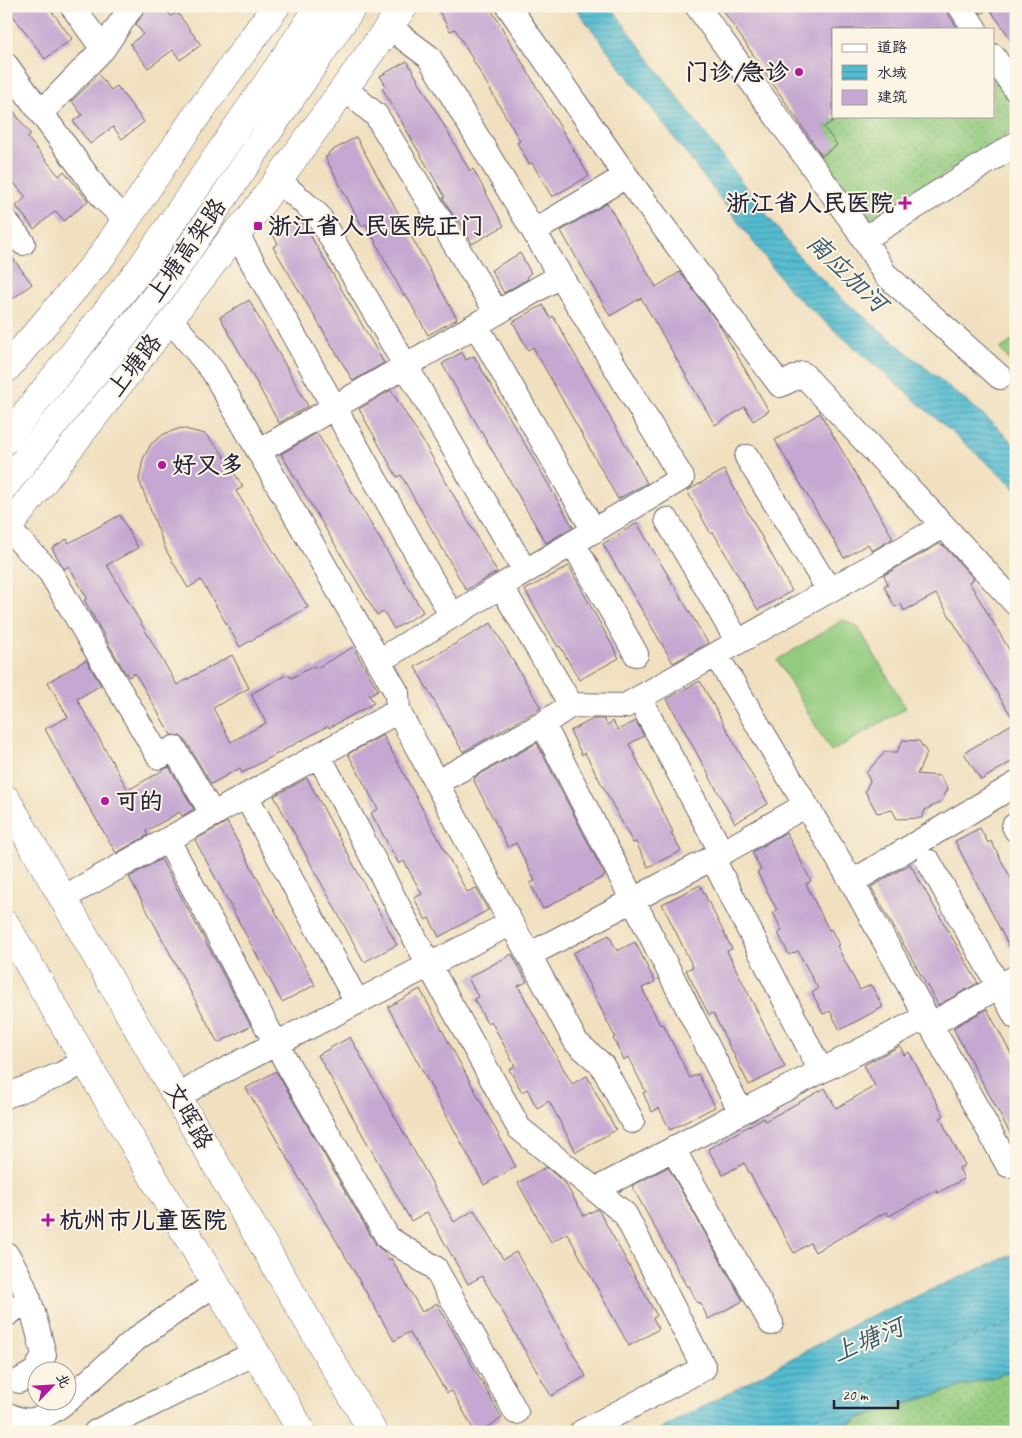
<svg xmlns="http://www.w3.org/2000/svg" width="1022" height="1438" viewBox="0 0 1022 1438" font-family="Caveat,'LXGW WenKai TC',sans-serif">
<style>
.grass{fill:url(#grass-dots);stroke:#5a765c}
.garden{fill:#92cb7e;stroke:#5a765c}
.water{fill:url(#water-rules);stroke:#3b6f86}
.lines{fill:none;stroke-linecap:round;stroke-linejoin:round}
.ferry{stroke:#345870;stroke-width:1;stroke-dasharray:6 5;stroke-linecap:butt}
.building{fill:#c4a8d1}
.minor-casing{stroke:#6a646a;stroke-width:26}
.major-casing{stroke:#6a646a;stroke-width:29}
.minor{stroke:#fff;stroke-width:24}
.major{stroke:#fff;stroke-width:28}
.highway-bridge-casing{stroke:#6a646a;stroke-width:29;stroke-linecap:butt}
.highway-bridge{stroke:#fff;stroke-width:28}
.poi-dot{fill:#b5179e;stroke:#fcf5e5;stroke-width:2}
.labels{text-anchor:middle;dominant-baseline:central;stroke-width:4;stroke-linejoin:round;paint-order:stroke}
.poi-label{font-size:24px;font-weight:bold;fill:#22223b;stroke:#fcf5e5;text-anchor:start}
.street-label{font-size:24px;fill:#22223b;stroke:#fcf5e5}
.water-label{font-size:25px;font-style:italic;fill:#345870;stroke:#fcf5e5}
</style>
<defs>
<pattern id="grass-dots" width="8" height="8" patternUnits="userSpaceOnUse" patternTransform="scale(1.25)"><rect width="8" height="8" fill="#92cb7e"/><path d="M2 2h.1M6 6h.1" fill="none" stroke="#7eae6e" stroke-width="1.8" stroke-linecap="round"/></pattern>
<pattern id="water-rules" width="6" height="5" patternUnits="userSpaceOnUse" patternTransform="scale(1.25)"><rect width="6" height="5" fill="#54bcd1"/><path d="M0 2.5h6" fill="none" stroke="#4598ab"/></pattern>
</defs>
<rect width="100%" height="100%" fill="#fcf5e5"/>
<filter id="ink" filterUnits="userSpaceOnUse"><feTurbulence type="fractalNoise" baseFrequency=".02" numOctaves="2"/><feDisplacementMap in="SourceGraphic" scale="10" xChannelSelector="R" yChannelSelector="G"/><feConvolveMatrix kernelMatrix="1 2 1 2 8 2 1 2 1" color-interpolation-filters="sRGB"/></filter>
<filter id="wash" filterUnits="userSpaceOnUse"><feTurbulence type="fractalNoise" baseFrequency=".0096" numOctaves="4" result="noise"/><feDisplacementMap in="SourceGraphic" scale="20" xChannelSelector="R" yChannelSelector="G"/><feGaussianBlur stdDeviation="1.12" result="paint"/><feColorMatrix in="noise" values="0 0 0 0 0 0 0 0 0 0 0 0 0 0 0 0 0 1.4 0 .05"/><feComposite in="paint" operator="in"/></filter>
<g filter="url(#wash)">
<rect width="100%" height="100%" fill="#f0e0c0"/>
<path class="grass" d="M993 72 1016 107V128L869 223 820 157 837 146 824 127 840 116H993Z
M1016 338V368L1000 349Z
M1016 1370V1432H835L861 1418Z"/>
<path class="garden" d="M843 620 858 627 906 708 831 752 777 660Z"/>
<path class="water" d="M574 6H610L720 154 797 254 841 298 994 424 1016 446V490L1009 482 792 293Z
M1016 1253V1370L861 1417 835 1432H656L864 1319Z"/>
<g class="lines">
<path class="ferry" d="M799 1432C857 1378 944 1350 1016 1320"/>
</g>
<g id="blocks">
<path class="building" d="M6 6H48L72 39 45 59Z
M146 6H164L171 16 177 12 201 45 180 60 173 50 148 68 130 44 143 34 136 24 143 14Z
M436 6H489L589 176 552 197 532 163 529 164 517 143 520 141 455 29 450 31Z
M720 6H946L948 14 958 29H833V121L824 127 837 145 822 156Z
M977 6H1016V46L989 8 981 14Z
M407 61 470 171 473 169 504 226 472 244 459 221 457 222 443 198 445 197 382 88 386 86 380 76Z
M99 75 111 90 117 86 144 122 122 139 113 127 90 144 73 121 82 115 72 101Z
M6 101 31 135 27 137 59 176 64 171 88 201 64 221 56 211 34 229 16 206 26 197 6 174Z
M356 137 457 319 428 335 406 295 404 296 366 224 362 226 325 157 329 155 328 153Z
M607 203 656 287 680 272 720 326 769 411 753 421 745 407 715 425 641 298 610 316 561 231Z
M301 219 384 363 353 381 273 247 278 244 273 235Z
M6 249 32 284 6 304Z
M520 253 531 273 527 276 528 279 504 293 491 270Z
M249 300 308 406 279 423 220 317Z
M543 305 550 318 553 316 647 483 618 499 533 347 528 350 513 322Z
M462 352 466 360 474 356 573 527 546 543 442 364Z
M391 390 424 443 497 572 466 590 401 475 397 477 359 409Z
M820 413 893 538 872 551 868 544 844 558 775 440Z
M181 428 205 434 220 450 243 487 236 491 308 607 240 647 201 580 188 588 166 550 139 480 143 459 151 444 164 434Z
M317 433 423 612 394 629 384 612 377 615 281 454Z
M724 470 792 591 758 610 713 532 711 534 687 491Z
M120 515 138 548 107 565 177 685 232 655 249 688 213 708 231 742 266 723 251 694 288 674 291 678 314 666 315 669 353 647 378 690 369 695 374 703 329 728 328 726 242 773 240 768 211 784 186 741 180 736 171 735 135 673 129 677 124 671 84 600 87 598 69 566 64 569 52 548 67 539 69 543Z
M637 523 708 643 673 663 603 544Z
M939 544 944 546 974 579 969 582 1016 661V759L981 780 964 753 1015 722 936 594 904 611 901 604 895 607 884 586 888 584 884 575Z
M569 566 619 658 579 680 560 646 558 647 525 590Z
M491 623 541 708 463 752 415 667Z
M86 660 101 685 77 699 128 790 169 767 194 809 182 816 180 812 146 831 148 835 116 853 76 785 45 729 68 717 48 682Z
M700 681 768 804 735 823 667 699Z
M593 719H604L607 725 613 721 618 730 636 721 644 736 629 744 673 832 671 833 681 851 648 867 636 842 633 843 585 753 582 755 570 731Z
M383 735 467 892 476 888 488 910 439 937 429 918 426 920 414 898 422 894 404 861 399 864 371 813 378 809 348 754Z
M903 740 919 741 927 753 917 774 940 776 948 789 941 802 925 810 922 818 897 819 892 810 877 813 865 791 870 781 866 773 885 752H897Z
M537 743 605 876 543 909 530 883 535 881 516 843 508 847 474 781 475 777Z
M307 778 397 945 364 962 274 796Z
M227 822 315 985 282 1002 195 840Z
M980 828 988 843 991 841 1016 888V960L955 841Z
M786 832 811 881 806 884 829 930 831 929 839 945 837 946 860 990 871 985 883 1007 840 1030 830 1011 823 1014 812 993 818 989 798 951 789 955 778 933 782 931 773 912 777 910 757 872 761 870 752 852Z
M161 859 251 1026 218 1043 129 877Z
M910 864 978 983 938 1005 871 887Z
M700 885 732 949 727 951 785 1067 749 1085 713 1013 709 1015 686 970 693 967 662 904Z
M609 935 617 951 635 942 655 982 642 988 660 1025 663 1024 690 1078 698 1074 715 1107 670 1130 659 1108 652 1112 643 1093 646 1092 628 1057 624 1060 613 1038 615 1037 573 953Z
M512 954 527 982 518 986 572 1084 587 1076 616 1130 576 1152 549 1101 537 1108 527 1089 522 1092 509 1069 515 1066 491 1021 487 1023 474 999 478 997 468 978Z
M420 989 516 1167 484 1185 388 1007Z
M987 1009 1016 1063V1144L953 1028Z
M350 1037 454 1222 474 1210 503 1259 516 1252 586 1376 551 1396 482 1276 468 1284 427 1212 411 1221 318 1055Z
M900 1046 904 1055 909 1052 944 1116 940 1118 965 1165 959 1168 964 1179 937 1193 936 1190 889 1216 886 1212 815 1252 810 1243 794 1253 744 1163 723 1175 708 1149 763 1118 765 1121 825 1088 836 1108 875 1086 864 1065Z
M276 1071 376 1245 384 1252 389 1260 391 1258 422 1312 437 1303 502 1418 479 1432H475L452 1391 447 1393 409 1332 394 1341 347 1259 246 1088Z
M546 1167 565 1183 584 1216 597 1209 599 1211 657 1316 653 1318 659 1329 629 1346 567 1233 551 1242 518 1183Z
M668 1167 743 1301 708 1319 700 1302 697 1303 689 1286 687 1287 632 1186Z"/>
</g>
</g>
<g filter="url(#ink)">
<use href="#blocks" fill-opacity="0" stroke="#6a646a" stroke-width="1"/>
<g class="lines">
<g class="minor-casing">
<path id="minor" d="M72 6 103 49
M508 6 626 176 780 385 803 374 1016 604
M697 6 857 228 885 274 1000 377
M960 6 975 29
M389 27 429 57 682 478 501 586
M993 56 1016 90
M6 65 104 199 126 219
M344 88 376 115 497 313
M41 113 103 49 132 6
M278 180 318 215 525 571
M6 221 23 243
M534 231 626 176
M236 233 452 616 501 586 571 705 543 724 741 1112 673 1149 771 1323
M864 239 1016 144
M170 319 213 371 397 693 398 711
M476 325 594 531
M259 451 560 276
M747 457 829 590
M667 520 738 642
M8 529 50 572 159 757 174 748 213 815
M573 543 636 654
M716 655 852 882 1008 1165
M379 661 452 616
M639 698 722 853
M571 705 625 706 943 526
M319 756 429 965 519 1128 625 1214 704 1368 582 1432
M436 783 543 724
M246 796 357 1002
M1014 826 1016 830
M168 840 276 1044 388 1238 435 1268 516 1412
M712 857 821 1071
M929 862 1016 1017
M852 882 1016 784
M63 898 398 711 511 923
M529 955 576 1042 602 1065 632 1121
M930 1025 1016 977
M6 1096 62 1074 86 1060
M178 1097 202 1082 511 923 529 955 722 853 806 805
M741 1112 926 1017
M595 1190 673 1149
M6 1254C28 1285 35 1319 44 1355L36 1371 19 1381
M6 1315 29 1299
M68 1400 136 1339 216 1283
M6 1414C14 1418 23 1422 33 1420 42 1418 60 1407 67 1400
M96 1432 257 1352"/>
</g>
<g class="major-casing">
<path id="major" d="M6 369 101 257 192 122 276 6
M6 530 236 233 249 220 404 6
M6 799 214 1161 373 1432
M6 925 302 1432"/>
</g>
<use href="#minor" class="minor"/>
<use href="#major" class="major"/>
<g class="highway-bridge-casing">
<path id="highway-bridge" d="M6 439 141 268 320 6
M6 484 164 286 353 6"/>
</g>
<use href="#highway-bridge" class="highway-bridge"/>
</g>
</g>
<g class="poi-dot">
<circle cx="799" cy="72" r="5"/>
<path d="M902.5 195.5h5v5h5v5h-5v5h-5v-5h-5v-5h5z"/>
<rect x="253" y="221" width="10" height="10" rx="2.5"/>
<circle cx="162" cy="465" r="5"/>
<circle cx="105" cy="801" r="5"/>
<path d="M45.5 1212.5h5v5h5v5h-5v5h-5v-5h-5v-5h5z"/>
</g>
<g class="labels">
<g class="poi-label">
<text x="789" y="72" text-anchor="end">门诊/急诊</text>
<text x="894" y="203" text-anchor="end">浙江省人民医院</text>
<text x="268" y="226">浙江省人民医院正门</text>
<text x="172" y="465">好又多</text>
<text x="115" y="801">可的</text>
<text x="59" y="1220">杭州市儿童医院</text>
</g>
<g class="street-label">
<text transform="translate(186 250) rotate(-55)">上塘高架路</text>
<text transform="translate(134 365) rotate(-52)">上塘路</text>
<text transform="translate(189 1116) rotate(60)">文晖路</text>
</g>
<g class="water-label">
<text transform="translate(847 273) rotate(44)">南应加河</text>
<text transform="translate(868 1340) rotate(-23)">上塘河</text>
</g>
</g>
<rect width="1022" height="1438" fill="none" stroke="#fcf5e5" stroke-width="25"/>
<rect x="832" y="28" width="162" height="90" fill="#fcf5e5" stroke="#a5a1a1"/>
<rect x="842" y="44" width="25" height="8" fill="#ffffff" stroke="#a5a1a1"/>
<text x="877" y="52" font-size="15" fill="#22223b">道路</text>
<rect x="842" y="65" width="25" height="15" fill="url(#water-rules)" stroke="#a5a1a1"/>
<text x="877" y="78" font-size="15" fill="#22223b">水域</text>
<rect x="842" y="90" width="25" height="15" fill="#c4a8d1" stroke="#a5a1a1"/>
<text x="877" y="102" font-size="15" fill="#22223b">建筑</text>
<g transform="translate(52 1386) rotate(65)"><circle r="24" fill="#fcf5e5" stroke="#a5a1a1"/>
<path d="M0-4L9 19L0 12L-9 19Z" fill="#b5179e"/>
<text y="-8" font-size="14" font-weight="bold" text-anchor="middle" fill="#22223b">北</text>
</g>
<path d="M834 1400v8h64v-8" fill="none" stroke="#22223b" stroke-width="2.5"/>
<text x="842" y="1400" font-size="15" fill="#22223b" stroke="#fcf5e5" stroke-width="4" paint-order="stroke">20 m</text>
</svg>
